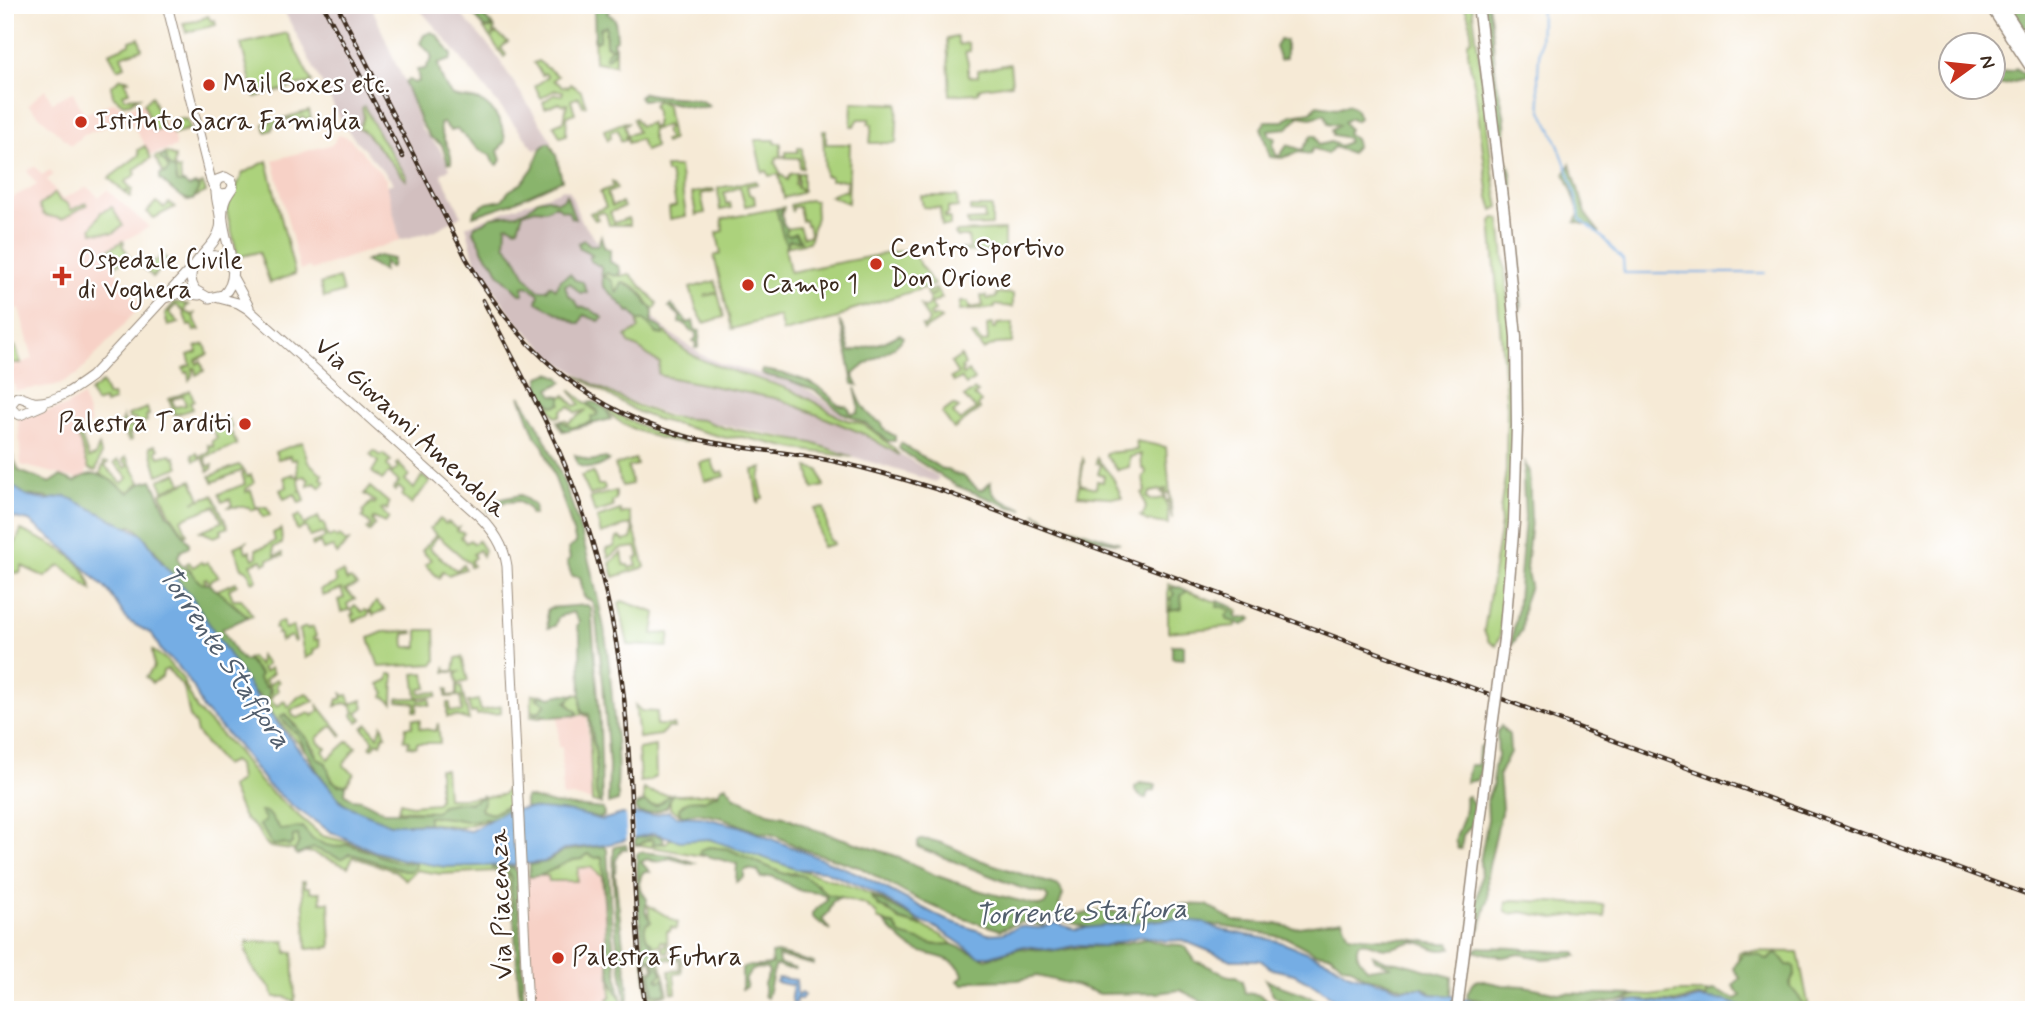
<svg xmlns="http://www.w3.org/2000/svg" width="2039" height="1015" viewBox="0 0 2039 1015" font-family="Mynerve,sans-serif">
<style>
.built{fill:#f7d1c6}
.industrial{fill:#d2bfbf}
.green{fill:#acd27c;stroke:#747e4d;stroke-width:2}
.forest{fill:#89b46c;stroke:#626f45;stroke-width:2;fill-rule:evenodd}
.water{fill:#75ade4;stroke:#586c81;stroke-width:2}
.pier{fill:#f6ead6}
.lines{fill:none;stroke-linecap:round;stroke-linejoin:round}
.stream{stroke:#75ade4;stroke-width:2}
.secondary-casing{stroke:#988a7a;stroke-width:11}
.highway-casing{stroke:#988a7a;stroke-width:13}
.secondary{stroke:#fff;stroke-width:9}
.highway{stroke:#fff;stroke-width:10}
.rail-casing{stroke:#3b2a1e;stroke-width:4.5}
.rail{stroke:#fff;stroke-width:2;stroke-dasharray:5;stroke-linecap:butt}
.highway-bridge-casing{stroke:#988a7a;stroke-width:13;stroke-linecap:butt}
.highway-bridge{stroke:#fff;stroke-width:10}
.poi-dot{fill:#c8321e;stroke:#fff;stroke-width:2.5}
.labels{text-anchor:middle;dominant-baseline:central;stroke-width:5;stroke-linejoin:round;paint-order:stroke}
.poi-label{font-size:26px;fill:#3b2a1e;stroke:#fff;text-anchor:start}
.street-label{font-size:26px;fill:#3b2a1e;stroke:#fff}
.water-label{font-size:28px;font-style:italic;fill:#525e6d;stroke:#fff}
</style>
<rect width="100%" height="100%" fill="#fff"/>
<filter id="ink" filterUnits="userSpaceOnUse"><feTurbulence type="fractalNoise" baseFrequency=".0143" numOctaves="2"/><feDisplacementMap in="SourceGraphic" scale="14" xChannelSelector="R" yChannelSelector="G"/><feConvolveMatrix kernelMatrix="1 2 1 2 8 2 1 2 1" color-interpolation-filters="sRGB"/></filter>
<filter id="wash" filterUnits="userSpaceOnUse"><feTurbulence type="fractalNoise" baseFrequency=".00686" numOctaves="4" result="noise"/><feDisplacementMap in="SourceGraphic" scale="28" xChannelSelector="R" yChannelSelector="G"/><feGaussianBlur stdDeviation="1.57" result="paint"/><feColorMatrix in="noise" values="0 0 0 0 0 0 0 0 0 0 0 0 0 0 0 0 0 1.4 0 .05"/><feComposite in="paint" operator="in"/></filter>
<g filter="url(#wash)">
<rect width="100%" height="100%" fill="#f6ead6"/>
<path class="built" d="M45 89 52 102 73 92 84 114 114 102 124 109 143 103 146 111 157 108 163 124 165 121 167 127H171L176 147 151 155 128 118 84 135 71 145 28 105Z
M343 135 351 140 386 179 400 240 311 270 310 267 300 270 273 160 333 144 337 136Z
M35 166 42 175 50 170 53 175 47 180 62 199 87 187 99 197 107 190 149 227 105 251 125 288 142 305 78 374 57 385 16 391 9 367 33 359 19 308 5 310V201L37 185 27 171Z
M83 396 91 424 75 430 88 469 83 480 21 465 18 419 65 407Z
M587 716 591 801 573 796 562 797V747H559L558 717Z
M590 867 600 874 601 878 610 997 607 999 608 1010H532L526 876 548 877 549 883 578 881V869Z"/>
<path class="industrial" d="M281 5H371L395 62 414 99 412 105 422 130 439 148 450 168 441 174 462 216 434 231 400 240 387 185 394 183 345 128Z
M416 5H453L494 52 553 143 535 150 447 41Z
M564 189 570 191 580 219 621 273 636 300 669 332 702 355 722 364 794 383 812 392 885 445 939 477 936 482 788 437 669 415 637 404 598 387 556 360 518 323 489 284 475 261 466 226Z"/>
<path class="green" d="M1464 5H1472C1475 32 1480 60 1483 87 1488 126 1490 167 1499 207L1493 210 1489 197 1475 89 1468 55V41L1472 39 1469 18Z
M208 16 211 21 215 20 216 25 186 32 183 23 197 21Z
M492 24 495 28 492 38 496 33 508 42 501 48 506 55 504 57 484 29 491 28Z
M604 26 607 28 605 32 606 45 612 48V50L608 52 610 54 615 51V45V65L595 62 594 36 596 42 598 30Z
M287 33 312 82 255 97 241 44Z
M957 37 959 45 968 43 970 51 965 52 968 63V77L978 76V70L1010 64 1012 84 981 88 977 93 950 95 947 39Z
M139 38 142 49 121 56 125 66 118 69 109 53 130 44V41Z
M538 61 558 76 553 80 562 86 569 87 570 84 581 91 586 105 583 106 579 97 571 100 575 113 567 116 566 135 560 137 554 125 564 121 567 104 562 105 560 103 545 108 543 102 555 94 562 95 563 91 555 90 541 98 535 86 548 77 545 73 542 75 534 63Z
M121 78 130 80 125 81 129 92 123 94 124 98 139 97 130 103 123 104 113 96 111 86Z
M152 96 163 128 153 131 144 103Z
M657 100 667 105 672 140 665 143 664 140 668 139 665 130 668 129 667 125 652 130 651 134 655 147 645 151 640 139 628 143 627 135 625 136 626 139 621 141 618 129 610 132 611 137 608 140 604 130 625 122 628 123 624 125 627 135 637 132 633 119 635 118 640 126 651 123V128L656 126V112L653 105Z
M852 102 898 104 896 143H870L872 124H868L870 119H859L854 126H851Z
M364 106 380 136 407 177 406 180 365 132 359 128 364 117 362 108Z
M309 111 311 118 308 119 309 122 303 117 299 120 288 119 273 126 272 130 266 132 264 124Z
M182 118 183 120 187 119 190 129 173 134 169 121Z
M823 131H826V144H850L848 203 830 196 840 191H846L847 180H830V176H825Z
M755 140H775V143H781V156H786V152H798V148H802L803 168H800L799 158 777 157 775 163 781 174 769 176 767 171 762 172Z
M145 146 151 158 134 170 136 174 125 182 132 189 130 197 126 194 129 189 125 193 109 178 139 155 138 150Z
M167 153 175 157 174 166 177 170 180 169 181 181 187 189 203 184 206 192 187 201 170 185 155 157Z
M267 161 295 274 270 283 259 252 238 257 226 209 243 173Z
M665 167H679L686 216 670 219 669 208 676 206 670 173H666Z
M797 173 795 185H798V173H803V190L796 187 802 191 800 193 784 198 779 176H783L787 180 790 174Z
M756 181 757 184 747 186 749 194 754 196 755 204 745 206 740 187 724 193 726 204 730 203 731 208 720 210 718 188Z
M612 182H614L617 189 607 193 612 206 622 203 624 207 610 212 614 223 628 218 630 225H609L606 214 603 212 595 214 598 219 595 220 590 213 606 207 600 192 613 187Z
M713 189 714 191 701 194 705 213 696 215 692 193Z
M55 193 60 201 67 203 71 210 86 203 87 205 62 219 44 215 39 206Z
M921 196H957L958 207 948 208V214L945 215V218H950V226H942L940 208 923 207Z
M810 200 815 201 816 217 809 242 785 247 790 272 910 249 934 285 851 310 838 318 783 332 779 316 732 329 714 256 721 254 717 233 723 231 722 219 784 207 782 216 784 229 799 227 803 237 808 236 810 233 808 225H806L805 220 802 221 799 207H793L792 212 790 205Z
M156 202 164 208 169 203 175 207 154 218 147 212Z
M112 207 123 226 113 233 93 232 91 229 101 212Z
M970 207H992V225L968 226 967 221 985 220 984 212 970 211Z
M1495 218 1500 219C1507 284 1513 349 1513 415 1513 489 1506 563 1500 637L1496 646 1489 641 1484 631 1501 524 1500 511 1506 472 1507 407 1491 221Z
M1004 230V251L961 252 960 249H970L968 237H958L955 234 957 232Z
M123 241 124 243 122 245 130 257 115 266 106 251Z
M162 255 168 260 158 268 160 270 153 277 144 268 149 266 147 262 151 259 155 262Z
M606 273 620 276 630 274 657 303 656 308 652 310C647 304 643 291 635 287 632 285 628 285 624 283L617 293 604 276Z
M339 278 343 292 324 298 320 284Z
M715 281 718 292 704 296 718 293 724 317 704 323 697 310 690 288Z
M936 289 942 298 931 304 935 311 930 314 932 318 936 316 941 319 924 330 922 326H926L929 321 921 306 925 308 928 306 930 297 936 293 928 297 926 292Z
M997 293 1013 294V307L995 305V308L959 311 960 302H968L969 308 983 306 981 296H986L987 299 996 298Z
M175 302 190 305 186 306 185 312 192 315 196 313 193 316 200 330 194 331 192 325 188 326 183 311 176 305 169 312 179 323 168 326 165 314Z
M637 318 645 320 656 332H666C692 370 760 374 799 394 814 401 827 410 841 418 847 421 855 421 862 424 871 428 894 447 899 455L864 434 779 399 662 376 658 373 660 363C652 359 650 357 644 352 636 345 629 348 626 336L639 329Z
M1013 323 1012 343 996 344 983 350 972 335H976L982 343 988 341 987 325 993 324V328H996L997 324Z
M205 344 208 354 196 360 197 364 201 361 204 371 196 375 195 368H193L192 376 189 380 188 372 185 373 183 368 191 365 188 355 197 352 196 347Z
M15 346 21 363H11L8 366 5 350Z
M961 356 965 365 961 368 963 370 961 372 963 375 969 371 974 380 966 385 961 378 954 382 951 378 958 374 951 363Z
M575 375 635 405 668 417 702 420 725 428 812 443 853 457 795 449 742 437 726 438 656 419 638 412Z
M102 383 108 396 112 395 114 401 105 404 104 400 96 403 90 392Z
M190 390 194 400 190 402 193 409 175 415 169 399 176 396V398L172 400 175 407 186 405 183 396 178 398 177 396Z
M570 390 604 418 562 431 557 421 566 420 568 423 587 410 576 413 570 406 562 410 560 416 556 417 548 405 565 395 575 406 580 404Z
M975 390 978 392 974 396 981 402 978 406 980 409 954 429 942 413 953 405 959 408 953 413 960 421 976 409 964 397Z
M147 408 149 415 146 416 147 421 139 424 140 428 129 434 132 440 129 441 121 426 123 417 127 428 137 425 135 418 130 420 128 415Z
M606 409 649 430 688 442C663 442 619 428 606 409Z
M228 419 232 428 228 430 229 434 232 433 237 445 205 457 208 466 213 465 212 469 208 471 203 458 194 461 192 455 197 453 199 457 210 452 208 445 214 447 212 441 217 438 211 426Z
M80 433 89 458 95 456 99 446 101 454 96 471 89 469 77 434Z
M1136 441 1166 447 1172 519 1169 503 1166 501 1170 499 1169 493H1165V498L1161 491H1166V489L1150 492 1147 497 1151 500 1164 498 1168 510V524L1147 521 1140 516 1143 515 1146 508 1142 493 1145 492 1143 477 1146 473 1145 469H1142L1141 454 1130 457 1129 467 1118 470 1106 456V453L1137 450Z
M302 442 308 462 323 475 321 478 325 482 320 488 315 483 308 486 309 480 304 476 298 478 301 490 299 491 302 492 305 501 299 503 295 494 284 499 280 490 287 487 284 477 293 474V476H298L296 459 292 460 290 456 278 459 275 452Z
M155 445 159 449 156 451 159 457 171 454 173 458 175 457 179 467 158 475 150 447Z
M374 451 380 456 383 454 391 461 387 465 392 473 398 468 396 465 398 463 409 475 405 480 414 489 422 476 430 482 411 504 402 496 404 492 399 487 395 491 393 489 399 482 389 473 382 480 372 472 378 462 370 455Z
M126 457 140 482 129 492 100 474 104 462 108 463 105 466 122 483 128 478 114 463 118 460 125 468 128 466 123 460Z
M1097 458 1113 478 1122 498 1078 495 1083 459 1084 461 1080 484 1096 488 1097 481 1103 482 1104 476 1098 474 1101 464 1096 463Z
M635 459 637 465 628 467 632 484 622 486 615 465Z
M712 460 715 470 718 473 723 471 725 476 705 481 700 463Z
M239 465 244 470 213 482 210 476Z
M808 467 819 470 824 486 813 489Z
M763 468 759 479 763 498 759 499 758 504 753 470Z
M245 472 247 477 251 475 254 483 246 489V492L251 490 256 507H267L270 515 263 517 259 508 251 510 249 507H229L232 505 230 499 222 502 219 494 245 484 242 474Z
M593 472 598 485H604L605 488 603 491 590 495 581 476Z
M177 473 182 483 163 491 159 480Z
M192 480 200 499 193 502 213 495 228 527 221 530 222 534 214 537 200 531 222 522 215 506 181 519 187 534 185 535 169 512 161 493Z
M370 487 389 503 387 510 384 508 381 510 389 518 385 523 374 518 372 520 375 525 369 532 367 530 371 525 362 517 364 514 362 512 371 502 374 504 376 502 364 494Z
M616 491V500L612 502 613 507 595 513 590 498Z
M824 508 830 541H833L834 544 822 547 815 509Z
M620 510 621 514 629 512 645 567 614 577 610 563 622 552 624 565H628L629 568 637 566 635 559 639 557 636 547 620 549 609 558 606 549 614 547 617 538 620 537 624 541 631 539 633 531 631 524 601 534 597 518Z
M300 515 304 525 318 517 321 524 324 523 327 536 330 537 333 535 337 538 339 535 346 542 350 540 337 554 333 547 323 550 320 543 313 546 312 543 325 538 323 533 310 537 306 527 297 530 293 518Z
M440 519 446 524 448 522 457 529 459 528 457 531 464 533 461 537 466 543 470 540 474 544 478 541 484 550 482 556 479 550 473 554 475 557 471 561 473 566 470 567 469 563 438 536 429 548 453 568 457 570 463 565 465 569 448 575 443 571 439 578 425 565 431 560 422 551 436 535 430 529Z
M281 529 282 544 273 547 275 556 282 553 283 556 268 559V562L264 564 262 560 251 564 257 580 252 582 248 571 242 568 234 547 246 542 244 545 246 552 250 551 253 559 257 557 256 549 264 547 275 541 273 533Z
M21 530C51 544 84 555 92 590L60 565 45 577 22 566 20 573 10 572 13 549Z
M189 562 193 567 201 562 204 564 207 562 219 577 209 582 206 578 204 579 206 583 201 585 186 564Z
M343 572 347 581 350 579 357 585 345 590 355 599 347 604 349 610 341 612 338 600 344 598 341 589 323 596 320 590 337 583 334 575Z
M236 582 237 585 229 589 233 599H241L253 616 249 617 217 590Z
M1168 584 1238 610 1236 626 1168 632Z
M622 601 656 613 653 634 670 633 668 647 628 645 619 603Z
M376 602 385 610 373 615 371 611 367 616 354 621 351 615 354 614 351 610 355 605 362 612 365 610 368 612Z
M282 621 285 629 293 626 296 641 294 642 291 636 280 641V634H277L278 631 275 628 277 623Z
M306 627 308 629 313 627 316 636 313 638 314 640 318 639 320 647 313 650 314 654 305 658 299 630Z
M418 630H435L436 660 434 664 379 667 369 638 383 632 413 631V633L404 634 405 647H418Z
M152 650 165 659 182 678 197 710 236 750 261 783 322 836 348 842 369 850 404 860 424 856 513 865 517 910 513 912C507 901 511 888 507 876L494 871 441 874 416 870 406 880 395 871 353 857 348 867 313 853 270 847 264 842 257 829 244 818 230 787 240 781 238 765 233 761 224 765 197 733 195 724 190 718 184 688 168 669 163 671 162 677 152 683 146 677 154 667Z
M260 656 267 664 262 669 265 672 270 668 273 673 265 680 269 685 276 679 279 682 276 685 278 691 270 698 277 707 284 701 289 707 299 696 307 693 314 701 291 710 293 716 297 718 310 713 313 716 319 711 317 704 342 735 341 736 334 727H330L317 738 319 743 326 748 323 751 328 759 348 741 356 747 343 765 354 773 345 787V785L336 784C328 775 327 764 317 757L315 749 286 714 282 716 285 724 297 733 312 758 271 713 269 708H272L264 699 272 691 269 685 266 687 258 678 261 675 247 659 251 657 259 666Z
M462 657 468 681 457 684 456 674 459 672H445V666L446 671H454L456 658Z
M424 673 427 688 420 689V693L437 692V696L419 697V700L430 699V705L418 703 417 712 414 711 415 703 398 701V698H417L414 674Z
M389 674H394L393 703 383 696 385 693 379 684 388 680Z
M457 686H461L469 720 456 716 447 717V703H450V711L462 712 461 696 446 697V689H448V696L457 695Z
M342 694 344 696 348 695 351 704 362 700 364 707 357 713 362 719 358 722 352 715 355 712 351 705 344 703 336 706 338 699H342Z
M532 694 544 695 537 699 546 703 540 711H536L546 717H531Z
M573 694 581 695V709L590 714 592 719V739L596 756V792L599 803 592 802 589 717 583 714 575 716 577 712 566 702 575 695Z
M478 700 481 711 501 706V713L477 715 476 712 471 713 468 702Z
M635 705 641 711 657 712 656 725H673L674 728H667L660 735 639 738Z
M413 719 420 720 419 728 436 731 438 723 440 743H417L416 747 408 746 409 741 404 740 406 727H412Z
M368 724 378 737 382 725 386 735H383L381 744 377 742 373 748 370 747 374 741 363 728Z
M655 746 656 776 649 781 640 782 638 749Z
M439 769H445L447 798C456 798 499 797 503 794 508 790 508 784 511 780L514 807H504L492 814 482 811 481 808 484 802 482 796C470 808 451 798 436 812L398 810 400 802 411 805 437 803 439 799Z
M643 789C660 798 699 795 720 792L704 801 698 800 679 808 680 814 670 809V797C660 802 656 810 644 802Z
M437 816 467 821 486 818 489 820 462 827 428 823V817Z
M651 839 654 842 651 843 665 844 670 839C683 841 699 836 712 840 740 846 766 859 794 868 830 880 870 889 902 912L878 900 871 899 900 920 920 926 921 924C931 933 944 933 952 944L937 945 920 941 901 935 895 926 877 919V914L864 904 826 894 817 884 794 873 784 874 728 849 709 847 700 854 702 856 640 845V843Z
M588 854 603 859 605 916 602 877 591 867 578 868 577 881H549L548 876H538C546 874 547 871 553 867 562 863 573 859 582 859Z
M305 881V887H310V892H320L321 902H329L331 947 307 949 302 881Z
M1512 900 1604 905 1605 917 1576 915 1554 918 1522 912 1510 914 1505 910 1506 902Z
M648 905 678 923 676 929 671 927 670 931H667L668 953 663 951 662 946 665 945 666 942 661 941 660 945 655 946V955L681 957 682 973 674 974 676 993H672L669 971 680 970 679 959 660 960 668 994 652 998 649 971 654 970 652 961H648L642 919 650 922Z
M285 941 287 953 293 952 295 1002 285 997H274C269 977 255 981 249 959 247 951 244 950 247 942Z
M608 950 612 985 621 996 623 1006 618 1010H606L608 1009V999L611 996Z
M1746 951 1798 952 1809 1008 1802 1003 1791 987 1792 965 1787 966 1777 952 1768 960 1759 955 1738 959 1739 952Z
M1678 992H1708L1706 998 1698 996 1676 1002 1623 1000 1636 995 1651 996Z"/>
<path class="forest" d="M466 5H475C480 15 490 20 493 28L484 27Z
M594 5H614L607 13 615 19 617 39 613 42 615 51 607 59 605 57 608 51 612 48 606 45V26L600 28V40L596 42 595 40Z
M1111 5H1205C1189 18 1165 6 1145 7 1135 8 1129 13 1119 15L1115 14Z
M1482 5H1488C1494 29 1493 53 1496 78 1499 95 1511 129 1502 143L1499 141Z
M2009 5H2034L2032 16 2034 37 2025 30Z
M431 32 437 35 452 55 450 60 438 64C440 74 444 87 452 95 457 98 468 98 473 99 492 102 504 125 505 141L498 151 501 160 498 165 493 162 490 155 479 150 457 129 451 131 443 123 440 124C439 138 453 148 451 163H448L442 145 430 137 421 123 405 83 409 80 414 83 419 81 417 70 425 69 432 58 430 53 420 43 424 35Z
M1280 39 1286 41V58L1280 60 1275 47Z
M2016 68 2028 78 2004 85 1994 84V74L2011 71Z
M644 93C661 99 697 94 710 106 688 112 664 96 642 100L639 97Z
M1348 104 1355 108 1359 118 1355 121 1351 118 1344 122 1349 129 1347 133 1355 139 1357 145 1351 153 1334 147 1327 154 1313 148 1310 154 1298 152 1282 158 1270 157 1261 128 1266 121H1284L1291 115 1311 112 1317 105 1337 108ZM1325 114 1328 123 1339 125 1332 129 1333 135 1348 138V142L1340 146 1331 142 1319 145 1316 136 1312 135 1302 150 1287 145 1280 156 1276 155 1273 146 1275 138 1270 136 1268 130 1288 128 1299 116 1311 118Z
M547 143H550L556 155 562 180 509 204 473 216 474 211 487 203 502 200 509 191 522 183 533 168 541 148Z
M163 155 166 156 168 165 175 170 177 183H184L189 187 195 184 199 188 193 200C182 201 169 187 160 179V174L165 173 169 169 164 161 160 159Z
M1503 157C1514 166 1514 197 1507 209Z
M1570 164 1587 216 1600 233 1588 225 1575 222 1579 214 1578 208 1565 173Z
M566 194 575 219 571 218 568 211 562 210 555 205 546 210 535 209 523 213 518 228 516 229 508 225 506 226 505 245 514 255 527 278 538 290H547L550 285 556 289 561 279 570 274 575 280 583 282 587 292 580 293 570 283 565 285C568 301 574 295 579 307L590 309 603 318 599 321 584 315 580 323H576C564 315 550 310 537 302L539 294 527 286 523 287V294H520L498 273 494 264 482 250 481 244 473 231 475 225 484 223 491 217 517 214 528 209 538 200 548 198 557 202 564 199Z
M779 208 783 209 781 212 783 224 787 228 786 234 789 236 795 233 801 241 789 240 787 246C781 234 780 222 776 209Z
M1511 222C1523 245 1518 279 1522 305L1520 310 1509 223Z
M601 236 604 247 610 250V262L618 266 621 273 615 276 606 273 604 276 612 281 617 293 622 283C635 288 642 291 647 305L652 307 653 314 651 323 662 328 664 335 657 334 645 320H638L631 311 629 312 603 286 601 267 591 261 589 258 593 255 580 248 578 243 584 240 590 245H598Z
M379 256 393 259 392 266 389 268 384 261 383 271 364 261Z
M672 305 688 323 693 321 695 330 700 331 698 348H695L696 343 693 341 696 338V333L690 331 685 324 679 323 680 316 669 307Z
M839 321 844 329 850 352 884 342 900 334 903 337C897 352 865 359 853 375L858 385 853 384 843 332Z
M762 370C790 374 820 381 838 405L848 407 851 414 858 413 859 406 855 388C860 403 868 418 882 423L884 430 895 436V441H888L867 424 841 412 816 391 788 380 765 375 762 373Z
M550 373 559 377 563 382 549 389 553 395 561 396V404L554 406C544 402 537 387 540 377Z
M520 396C564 461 587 545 603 623 610 657 611 693 615 728 617 748 619 766 617 786 617 792 619 796 618 801L608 804 609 766 603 683 595 610 592 601 584 597 580 577 572 576 567 562 570 559 568 549 576 543 567 511 543 446 535 436Z
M594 402 605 408 611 419 563 431 559 422 561 421 572 428 592 422 591 417 597 415 598 411 586 403Z
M901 443 942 469H948L953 473 963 476 979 490 984 489 991 482C989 501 1010 502 1023 509L1010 507 957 486 902 451 899 448Z
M5 454 12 455 19 471 50 483 61 476 75 482C96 464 110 480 129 493L141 483 152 480 168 515 173 519 189 543V547L181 551 178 556 180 564C182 566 186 567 189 570 197 576 196 585 209 584L248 617 222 629 235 652 244 661 248 660 260 675 258 678 265 687 270 689 267 702 250 689 151 545 137 529 132 526H124L48 498 25 495 5 482Z
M575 455 589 461 606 458 609 460C599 469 589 470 578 465Z
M1525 463 1529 472 1531 520 1526 568 1530 586 1524 603 1522 630 1510 648 1517 612 1525 518 1523 478Z
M521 495 535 506 534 515H531L528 508 518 501 499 503 494 512 488 511 495 500Z
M1035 513 1049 521 1120 543C1103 544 1047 524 1035 513Z
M1180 587 1187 591 1181 596 1182 608 1170 610 1172 602 1170 599 1174 594 1170 588Z
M1218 601 1233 607 1237 619 1250 617 1252 619 1243 625 1228 620 1226 615 1231 611 1223 607H1217Z
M587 605 591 608 600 722 602 804 599 803 596 792V756L589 714 583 713 581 709 580 635 577 627 579 621 573 612 558 617 555 626 548 628 547 611 549 608Z
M1172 645H1184V659L1172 658Z
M564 694 575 695 566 702 577 712V715L549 717 540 714 534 715V712L540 711 546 704 537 697 544 695 550 697Z
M284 714 306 738 318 759 326 763 331 779 338 785H346L345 793 352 799 361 800 384 812H436L442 805 459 802 471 803 483 796 484 802 481 808 482 811 492 814 508 806 514 814 490 820C482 817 476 821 468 821 454 820 442 815 428 817V823C416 823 402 826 390 824 379 821 354 811 345 804 326 789 307 755 297 733L293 731 280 717Z
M1501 726 1509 735 1510 752 1499 774 1502 808 1487 875 1488 898 1480 928 1474 935 1472 928 1481 877 1480 862 1488 819 1487 799 1493 785 1494 767 1498 757 1497 733Z
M1484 744C1483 757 1483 769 1477 780L1466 782 1470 765H1478L1479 748Z
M1140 783 1156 785 1155 790 1148 792 1146 798 1141 797 1135 791V787Z
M726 785 735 797 768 813 784 816 813 829 893 855 932 874 981 891 1040 906 1045 904 1048 898 1045 894 1021 888 918 847V841C934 835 964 854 980 860 1006 869 1033 878 1059 886L1063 894 1059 906 1062 910 1079 915 1101 910 1132 914 1180 904 1207 905 1234 921 1277 924 1293 928 1342 920 1349 935C1371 940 1394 937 1416 940 1428 941 1437 944 1449 943L1452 948C1436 955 1427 942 1414 942 1404 942 1396 949 1386 948 1376 948 1368 940 1359 943 1353 953 1361 962 1368 969L1390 966 1375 960 1373 955 1386 961 1398 962 1452 977 1451 996 1432 994 1424 988H1404L1385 981 1364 977 1351 967 1343 966 1331 955 1315 953 1287 938 1238 929 1184 920 1091 928 1053 918 1041 925C1014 920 1024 921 1000 930L955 916 911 896 859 867 800 848 774 835 757 832 723 818 698 813 684 815 680 814 679 809C685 800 693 799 704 801L709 797 718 794 721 788Z
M672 794 667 807C658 811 644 817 636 811L635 806 644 802C658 812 662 800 672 794Z
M1468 796 1474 805 1471 817 1472 825 1463 835 1461 849H1458L1455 840C1460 826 1467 814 1465 797Z
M527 797 554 804 603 809 604 816 600 818 563 811H525V800Z
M263 811 269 814 281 830 302 827 312 839 326 845 336 847 348 844 397 862 415 863V867L410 871H404L355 855 349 854 341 859 314 848 297 855 294 853 299 842 298 835 293 836V842L289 846 283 844 273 845C266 839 267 832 259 825L265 821V818L260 812Z
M657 835 663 838 664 842 652 845 654 841 651 839 642 842 640 845H635V838Z
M626 845 627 849H622L616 860 615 875 629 997 626 1003 616 935 613 872 614 847Z
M603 846 607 849 612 935 620 997C601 973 607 889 602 857L596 858 588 854 582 859C562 859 549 877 529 877L530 865 547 862 563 851Z
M709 847 728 849 784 874 801 875 816 884 826 894 840 897 832 902 829 912 822 919 830 930 812 917V913L827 900 825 896 820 893 801 891 772 876 761 878 758 871 748 869 744 871V877L736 882 737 864 700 854V850Z
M640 852 672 855 695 863 692 864 669 858C661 862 655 863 647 859L641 862 650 872H643C637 881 641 892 647 899L645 911 651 922 646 924C643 933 645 939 653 944L651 951 646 954 651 996H649C646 988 646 979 645 969 640 931 637 893 637 854Z
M495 864 502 867 515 868 518 877 524 1010H519V990L511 878 507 871 492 868Z
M870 896 911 916 922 926 900 920 887 909 880 907Z
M884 922 895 926 901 935 935 945 952 944 986 959 1021 948 1058 951 1081 947 1110 946 1146 939 1164 944 1181 945 1187 949 1196 962C1211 964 1222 978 1236 976L1242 981 1245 993 1260 995 1281 1010H1228L1206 1003 1180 990 1157 993 1100 994 1075 985 1037 976 1018 980 973 981 963 985 958 981 963 976C960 955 926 957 912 948 905 944 887 927 884 922Z
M1479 947C1491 948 1503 947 1514 948 1533 950 1551 952 1571 952H1575L1577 956 1544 959 1520 954 1504 957 1473 951Z
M1777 952 1787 965 1794 966 1795 975 1790 983 1791 987 1809 1010H1688L1707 1000 1706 994 1714 990 1736 999 1741 996 1733 986 1740 978 1733 968 1743 953 1759 955 1768 960Z
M777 953 814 963V965L778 956 779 964 796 969H785L775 965 767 998 764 996V983L769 973 767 969C753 967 751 969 745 981L747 987 742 989V968C752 963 762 969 772 964L771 954Z
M652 957 656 959 662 974 657 978 659 981 664 979 666 991 664 994H654L651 974 656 968 653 960 649 958Z
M1265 979C1273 984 1278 985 1286 988 1303 992 1320 1001 1334 1010H1304L1274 996Z
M1479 980 1502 985 1525 986 1558 993 1636 995 1623 1000 1584 1006 1580 1009C1542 1011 1505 1006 1468 998L1467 994 1473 982Z"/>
<path class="water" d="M5 481 29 497 47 500 66 496 142 534 162 563 190 594 255 695 343 804 390 824H430L470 831 506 811 527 808 573 812 602 820 622 814 654 815 668 811 676 816 701 817 739 826 857 873 944 919 988 934 1003 933 1019 926 1039 928 1055 923 1075 929 1170 919 1203 922 1221 930 1278 941 1331 962 1347 973 1376 982 1385 983 1400 989 1422 988 1430 994 1453 996 1486 1005 1517 1010 1357 1009 1342 1005 1320 988 1294 974 1272 969 1260 960H1231L1182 940 1166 941 1142 936 1103 946 1080 945 1055 950 1024 946 990 956H979L935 927 920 921 871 891 824 871 796 869 709 839 680 841 654 833 606 845 565 849 544 862 516 865 445 867 400 859 374 851 331 832 294 807 267 784 237 745 203 709 194 688 178 666 162 652 152 634 128 621 109 592 66 550 29 521 5 516Z
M778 978 796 980 797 996 802 993 804 995 801 999H796V1003H793L791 997 793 984 790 985 776 982Z
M1699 998 1726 1001 1754 1010H1587L1638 1000 1676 1004Z"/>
<path class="pier" d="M625 811H632L634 841 627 844Z"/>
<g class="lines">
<path class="stream" d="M1540 5C1544 39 1533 74 1541 107 1544 118 1551 127 1555 137 1565 163 1577 191 1580 219L1601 236 1623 260 1624 273H1765"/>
</g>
</g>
<g filter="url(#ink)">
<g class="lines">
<g class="secondary-casing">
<path id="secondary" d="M167 5 211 181 217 192 222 194 229 193 233 187 232 181 225 177 217 180 215 186
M216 189C215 202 223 216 220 228 215 252 179 263 195 290L209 298 223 295C251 270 207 223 229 193
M199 259C212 252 224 256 231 268
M233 278 249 307
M215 297 238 303 248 309 479 516C493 530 504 545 507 566L528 1010
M165 298 180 293 199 295
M5 411H13L20 415 43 405
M13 411 11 404 17 397C24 397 27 401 34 402 54 404 77 387 92 376L191 269"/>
</g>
<g class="highway-casing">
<path id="highway" d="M1478 5 1504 214 1516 337 1517 426 1514 522 1504 639
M1990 5 2034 72
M2001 5 2034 56
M1457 1010 1490 741"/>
</g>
<use href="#secondary" class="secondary"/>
<use href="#highway" class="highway"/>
<g class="rail-casing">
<path id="rail" d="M323 5 403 157
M337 5 466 258C521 352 588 413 696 439 736 448 777 451 817 458 861 466 903 479 946 492L2034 897
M483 300C503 339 524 378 544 418 581 494 606 577 619 660 637 776 628 894 646 1010"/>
</g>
<use href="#rail" class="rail"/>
<g class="highway-bridge-casing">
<path id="highway-bridge" d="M1490 741 1504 639"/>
</g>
<use href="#highway-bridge" class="highway-bridge"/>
</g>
</g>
<g class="poi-dot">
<circle cx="209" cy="85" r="7"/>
<circle cx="81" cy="122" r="7"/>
<circle cx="876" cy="264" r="7"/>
<path d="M58.5 265.5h7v7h7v7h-7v7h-7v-7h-7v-7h7z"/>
<circle cx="748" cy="285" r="7"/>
<circle cx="245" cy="424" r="7"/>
<circle cx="558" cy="958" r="7"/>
</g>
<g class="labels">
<g class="poi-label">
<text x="223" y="85">Mail Boxes etc.</text>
<text x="95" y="122">Istituto Sacra Famiglia</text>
<text x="890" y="249">Centro Sportivo<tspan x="890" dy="30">Don Orione</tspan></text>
<text x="78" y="261">Ospedale Civile<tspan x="78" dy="30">di Voghera</tspan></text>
<text x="762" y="285">Campo 1</text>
<text x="231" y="424" text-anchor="end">Palestra Tarditi</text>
<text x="572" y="958">Palestra Futura</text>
</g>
<g class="street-label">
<text transform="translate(410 428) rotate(43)">Via Giovanni Amendola</text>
<text transform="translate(502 904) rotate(-92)">Via Piacenza</text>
</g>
<g class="water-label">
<text transform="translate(224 658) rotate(56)">Torrente Staffora</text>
<text transform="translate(1081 913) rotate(-2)">Torrente Staffora</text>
</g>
</g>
<rect width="2039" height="1015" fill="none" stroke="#fff" stroke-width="28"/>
<g transform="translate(1972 66) rotate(75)"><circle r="33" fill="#ffffff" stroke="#b1aaa5" stroke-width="2"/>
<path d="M0-5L12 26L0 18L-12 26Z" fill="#c8321e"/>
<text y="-10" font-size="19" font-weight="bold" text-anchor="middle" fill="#3b2a1e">N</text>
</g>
</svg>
